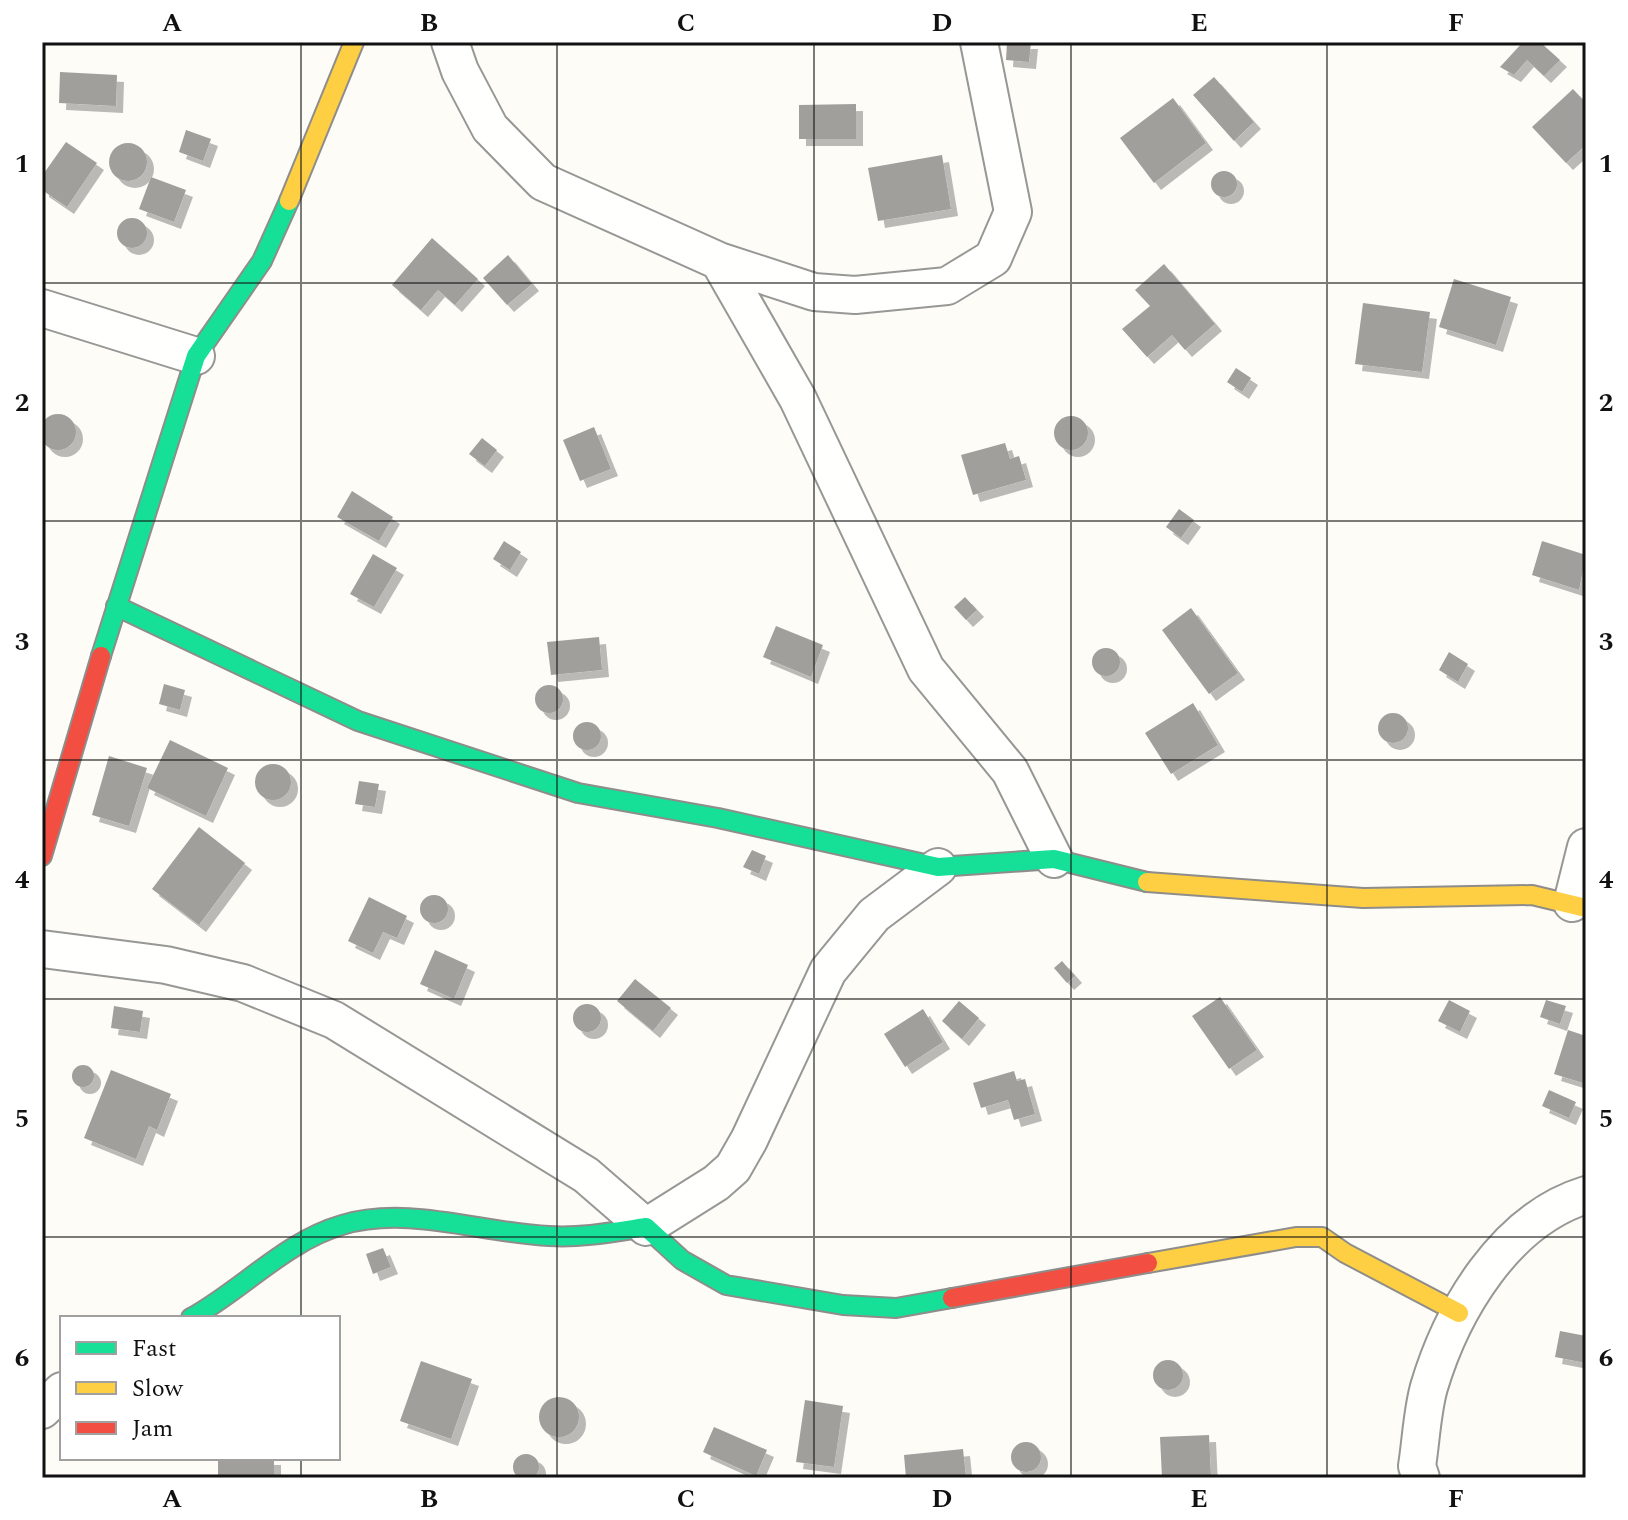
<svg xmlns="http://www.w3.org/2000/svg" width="1628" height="1520" viewBox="0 0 1628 1520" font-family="Spectral,serif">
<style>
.building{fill:#a19f9c;filter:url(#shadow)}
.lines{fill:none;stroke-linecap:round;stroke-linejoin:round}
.street-casing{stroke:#979795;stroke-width:40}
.fast-casing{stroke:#8e8d8b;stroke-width:22}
.slow-casing{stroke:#8e8d8b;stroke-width:22}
.jam-casing{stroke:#8e8d8b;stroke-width:22}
.street{stroke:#fffffe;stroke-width:36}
.fast{stroke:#16e098;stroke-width:18}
.slow{stroke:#ffcf43;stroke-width:18}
.jam{stroke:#f24e42;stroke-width:18}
.grid{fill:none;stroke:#111;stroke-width:2;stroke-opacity:0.55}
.neatline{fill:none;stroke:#111;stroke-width:3}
.grid-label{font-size:26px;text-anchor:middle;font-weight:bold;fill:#111}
</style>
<defs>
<filter id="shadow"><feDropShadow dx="7" dy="7" stdDeviation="0" flood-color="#0004"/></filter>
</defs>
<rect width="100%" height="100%" fill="#fdfcf7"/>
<path class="building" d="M1007 42H1031L1029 62 1006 60Z
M1523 42H1540L1560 60 1544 76 1527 60 1514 75 1500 67Z
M60 72 117 75 116 106 59 103Z
M1214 77 1254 122 1234 141 1193 95Z
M1573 89 1586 103V145L1566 163 1532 127Z
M1173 98 1206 143 1154 183 1120 138Z
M856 104V139H799V105Z
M186 130 211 139 203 161 179 152Z
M66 142 97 163 67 207 42 190V176Z
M109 162a19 19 0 1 1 38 0a19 19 0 1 1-38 0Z
M942 155 951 209 878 221 868 168Z
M1211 184a13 13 0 1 1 26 0a13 13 0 1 1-26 0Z
M151 177 186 190 174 222 139 209Z
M117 233a15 15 0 1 1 30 0a15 15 0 1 1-30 0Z
M432 238 478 279 455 305 438 290 421 310 392 285Z
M508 255 532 284 507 305 483 278Z
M1164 264 1215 324 1185 350 1172 335 1147 357 1122 329 1150 306 1135 290Z
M1454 279 1511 297 1496 345 1439 327Z
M1363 303 1430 312 1422 372 1355 364Z
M1236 368 1251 378 1242 392 1227 382Z
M40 432a18 18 0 1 1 36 0a18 18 0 1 1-36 0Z
M1054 433a17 17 0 1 1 34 0a17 17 0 1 1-34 0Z
M594 427 611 469 580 481 563 440Z
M482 438 497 450 485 466 469 454Z
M1005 443 1010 459 1019 456 1026 480 973 495 961 455Z
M352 491 393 517 379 541 337 517Z
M1179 509 1194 520 1181 538 1166 527Z
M504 541 521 552 510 570 493 559Z
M1542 541 1586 555 1579 590 1532 575Z
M373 554 397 568 374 607 350 594Z
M965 597 977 610 966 620 954 607Z
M1191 608 1238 673 1209 694 1162 630Z
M776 626 823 645 811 677 763 657Z
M599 637 602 670 551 675 547 642Z
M1092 662a14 14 0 1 1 28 0a14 14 0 1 1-28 0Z
M1449 652 1468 664 1458 682 1439 670Z
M164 684 185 690 180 710 159 704Z
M535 699a14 14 0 1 1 28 0a14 14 0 1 1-28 0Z
M1193 703 1218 745 1171 774 1145 733Z
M1378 728a15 15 0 1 1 30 0a15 15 0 1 1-30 0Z
M573 736a14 14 0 1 1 28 0a14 14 0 1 1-28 0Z
M170 740 228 768 206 816 147 788Z
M109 756 147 768 129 826 92 815Z
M255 782a18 18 0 1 1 36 0a18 18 0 1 1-36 0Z
M359 781 379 784 375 807 355 804Z
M199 827 245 863 199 925 152 889Z
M752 850 766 856 759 874 743 867Z
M420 909a14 14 0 1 1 28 0a14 14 0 1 1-28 0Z
M369 897 407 916 397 938 383 932 373 953 348 941Z
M435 950 468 965 454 999 420 984Z
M1062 961 1075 976 1067 983 1054 968Z
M635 979 671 1008 653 1031 617 1001Z
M1220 997 1257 1050 1229 1069 1192 1016Z
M1449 1000 1470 1011 1460 1032 1438 1021Z
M1546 1000 1566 1006 1560 1024 1540 1017Z
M959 1001 979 1018 962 1039 942 1021Z
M573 1018a14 14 0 1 1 28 0a14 14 0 1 1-28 0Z
M114 1006 143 1011 140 1032 111 1028Z
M923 1009 943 1042 905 1067 884 1034Z
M1568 1030 1586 1036V1084L1554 1074Z
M72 1076a11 11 0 1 1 22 0a11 11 0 1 1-22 0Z
M111 1070 171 1094 157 1130 149 1126 136 1159 84 1138Z
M1014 1071 1017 1081 1025 1079 1035 1114 1014 1120 1008 1100 981 1108 973 1083Z
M1549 1090 1576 1102 1569 1118 1542 1106Z
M383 1248 391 1267 373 1274 366 1254Z
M1560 1331 1586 1336V1363L1555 1357Z
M1153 1375a15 15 0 1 1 30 0a15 15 0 1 1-30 0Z
M421 1361 472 1379 451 1439 400 1421Z
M539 1417a20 20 0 1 1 40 0a20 20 0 1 1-40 0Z
M805 1400 843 1406 834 1467 796 1462Z
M714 1427 767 1450 756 1476 703 1452Z
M1209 1435 1211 1478H1162L1160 1437Z
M1011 1457a15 15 0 1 1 30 0a15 15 0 1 1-30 0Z
M963 1449 966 1478H906L904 1455Z
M513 1467a13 13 0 1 1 26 0a13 13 0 1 1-26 0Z
M218 1458H274V1478H218Z"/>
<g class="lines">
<g class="street-casing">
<path id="street" d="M450 42 460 71 490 128 543 182 719 261 814 292 855 295 947 286 993 258 1013 212 979 42
M719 261 798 399 926 669 1010 771 1054 859
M42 308 196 356
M1572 903 1586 847
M42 949 166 965 243 983 334 1020 586 1175 646 1227 716 1183 733 1168 749 1140 828 971 874 915 938 867
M42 1410 62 1391
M1421 1478 1417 1466C1421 1441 1422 1412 1429 1387 1452 1310 1505 1220 1586 1195"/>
</g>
<g class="fast-casing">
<path id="fast" d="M116 606 358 721 578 793 718 818 938 867 1054 859 1147 882
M101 656 196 356 262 261 289 201
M191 1318C242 1290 286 1241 342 1225 408 1205 481 1233 549 1236 582 1238 613 1232 646 1227L682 1260 726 1285 843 1305 896 1308 952 1298"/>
</g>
<g class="slow-casing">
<path id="slow" d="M289 201 354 42
M1147 882 1363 898 1532 895 1586 908
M1148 1263 1296 1237H1322L1345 1253 1459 1313"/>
</g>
<g class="jam-casing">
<path id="jam" d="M42 856 101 656
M952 1298 1148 1263"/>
</g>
<use href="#street" class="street"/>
<use href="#fast" class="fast"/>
<use href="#slow" class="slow"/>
<use href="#jam" class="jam"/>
</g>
<path class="grid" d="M301 42V1318M557 42V1478M814 42V1478M1071 42V1478M1327 42V1478M42 283H1586M42 521H1586M42 760H1586M42 999H1586M42 1237H1586M301 1458V1478"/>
<rect width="1628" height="1520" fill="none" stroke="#ffffff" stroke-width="88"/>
<rect x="60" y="1316" width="280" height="144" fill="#ffffff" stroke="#a0a0a0" stroke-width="2"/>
<rect x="76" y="1342" width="40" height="12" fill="#16e098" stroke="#a0a0a0" stroke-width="2"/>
<text x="132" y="1356" font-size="24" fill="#111111">Fast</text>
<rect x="76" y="1382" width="40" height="12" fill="#ffcf43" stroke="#a0a0a0" stroke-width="2"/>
<text x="132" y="1396" font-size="24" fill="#111111">Slow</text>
<rect x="76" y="1422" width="40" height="12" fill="#f24e42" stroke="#a0a0a0" stroke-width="2"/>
<text x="132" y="1436" font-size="24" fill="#111111">Jam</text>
<rect x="44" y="44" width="1540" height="1432" class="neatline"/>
<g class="grid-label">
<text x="172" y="31">A</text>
<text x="429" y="31">B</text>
<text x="686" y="31">C</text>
<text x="942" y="31">D</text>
<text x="1199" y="31">E</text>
<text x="1456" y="31">F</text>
<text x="22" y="172">1</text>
<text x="1606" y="172">1</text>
<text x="22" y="411">2</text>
<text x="1606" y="411">2</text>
<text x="22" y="650">3</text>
<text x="1606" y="650">3</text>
<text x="22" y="888">4</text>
<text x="1606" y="888">4</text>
<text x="22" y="1127">5</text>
<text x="1606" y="1127">5</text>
<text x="22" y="1366">6</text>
<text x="1606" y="1366">6</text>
<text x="172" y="1507">A</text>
<text x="429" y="1507">B</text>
<text x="686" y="1507">C</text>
<text x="942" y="1507">D</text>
<text x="1199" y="1507">E</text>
<text x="1456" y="1507">F</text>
</g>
</svg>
